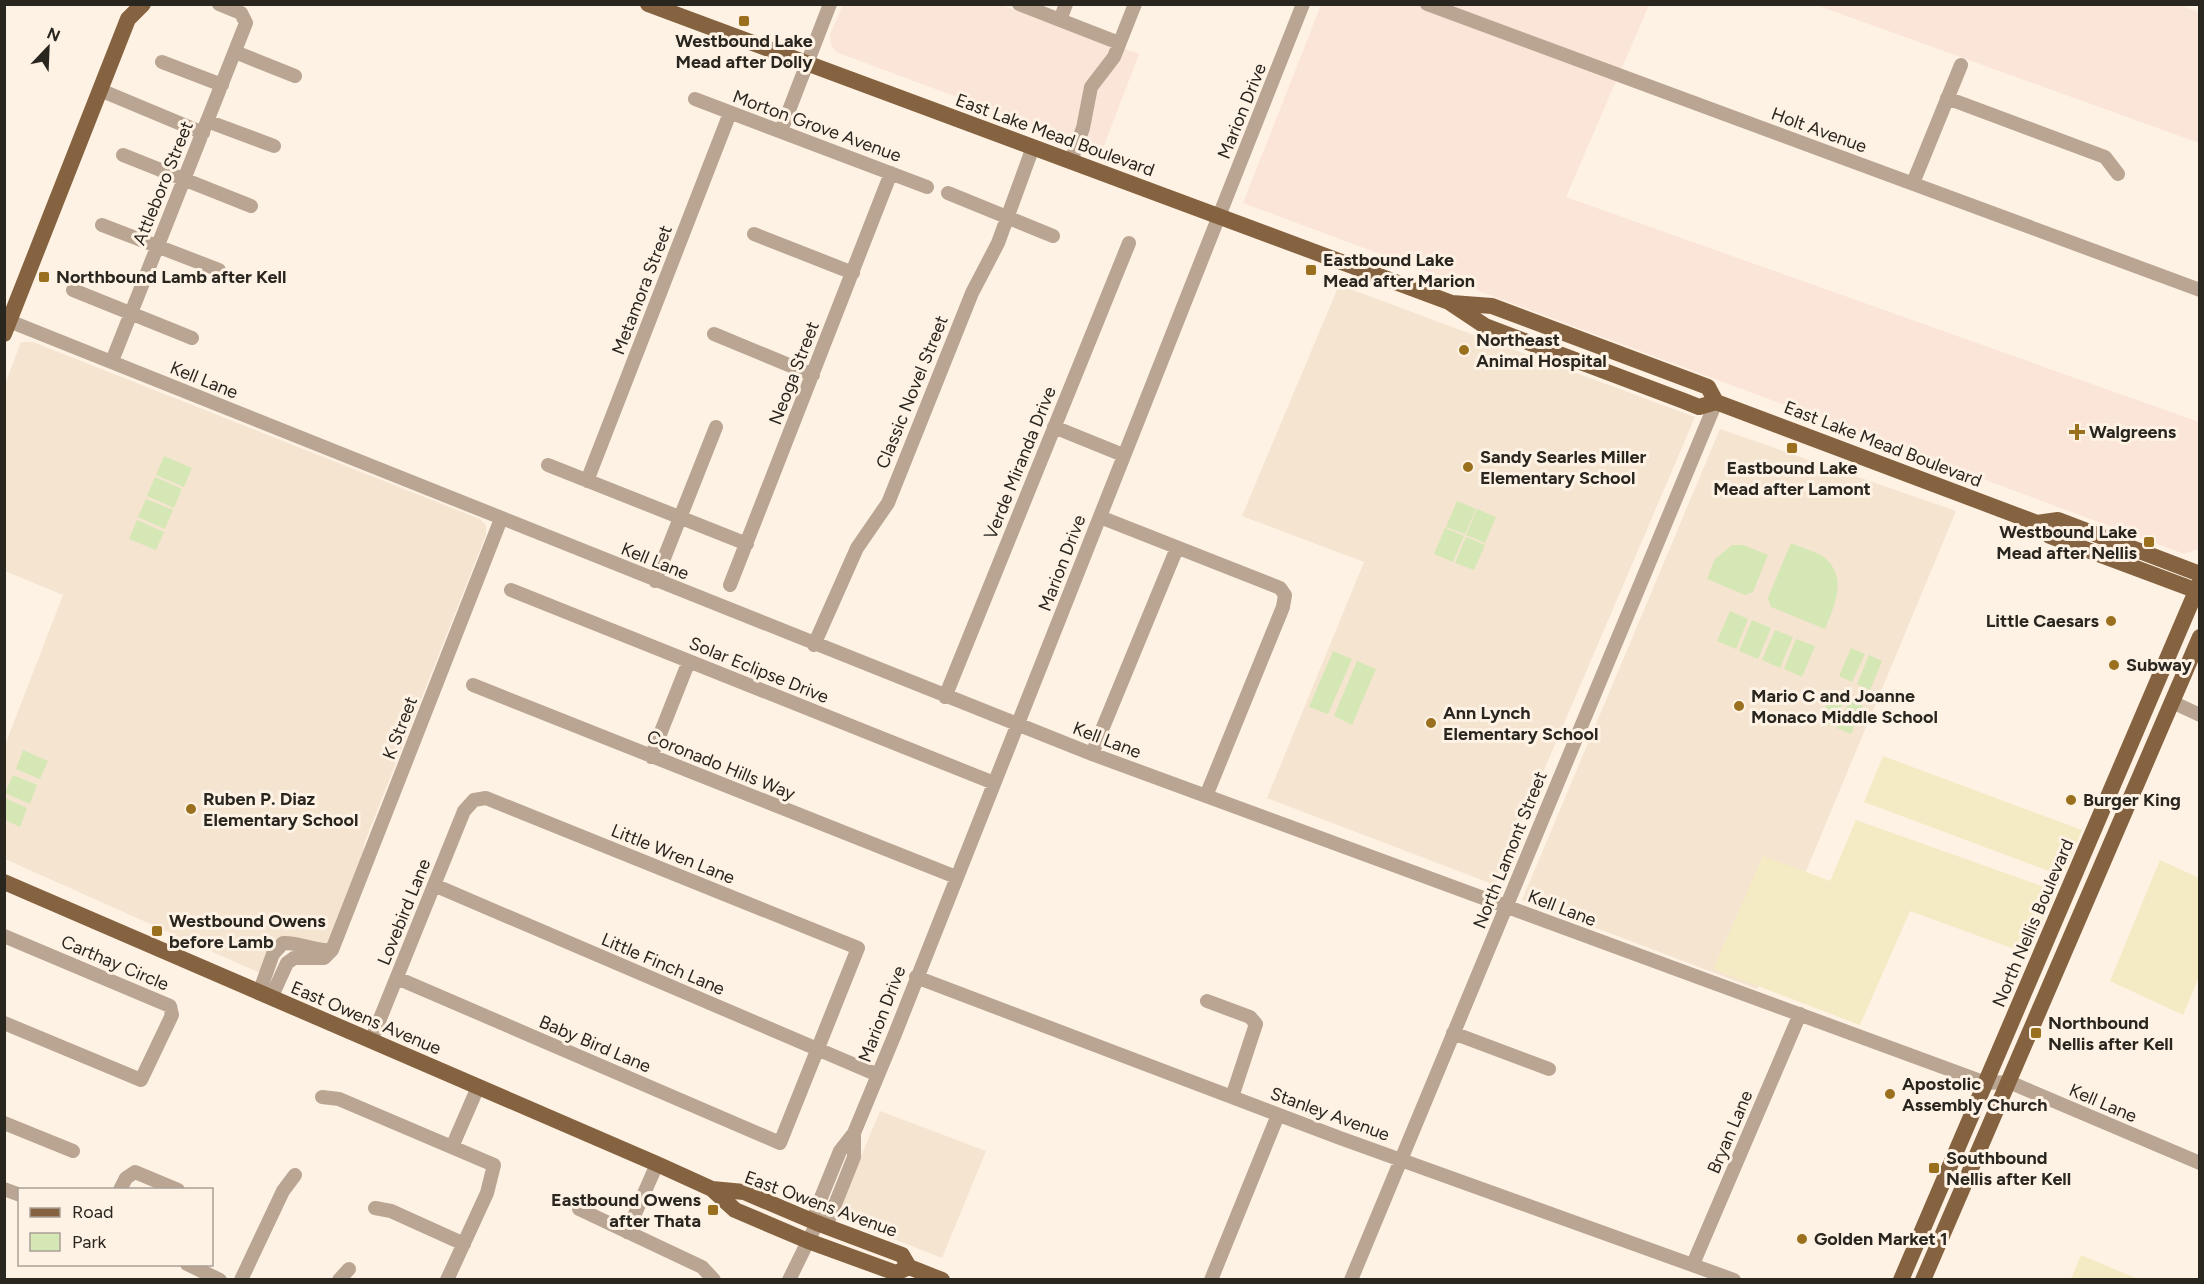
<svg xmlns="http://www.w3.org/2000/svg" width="2204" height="1284" viewBox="0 0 2204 1284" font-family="Figtree,sans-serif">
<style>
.built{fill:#f5e4d0}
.industrial{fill:#fbe5d8}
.green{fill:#d5e7b5}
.sand{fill:#f4ebc5}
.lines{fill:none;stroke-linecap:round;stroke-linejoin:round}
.minor{stroke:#b9a592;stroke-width:14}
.major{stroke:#866340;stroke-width:16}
.poi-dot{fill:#9a6f1d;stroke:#fef2e4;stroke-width:2}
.labels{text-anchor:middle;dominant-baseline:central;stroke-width:6;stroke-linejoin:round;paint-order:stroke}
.poi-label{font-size:18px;font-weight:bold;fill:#29251f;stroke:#fef2e4;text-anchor:start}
.street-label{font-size:18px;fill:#29251f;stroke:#fef2e4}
</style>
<rect width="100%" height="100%" fill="#fef2e4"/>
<path class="built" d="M1339 285 1695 417 1495 885 1267 798 1364 562 1242 516Z
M21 342H33L480 519 486 525V535L364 844 363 857 328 945 323 950 290 937 260 973 5 859V745L63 595 5 571 4 387Z
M1720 429 1956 511 1757 989 1522 900Z
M880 1111 986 1151 942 1258 838 1217V1211Z"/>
<path class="industrial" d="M843 5H1001L1139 54 1102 151 836 52 831 45 830 34Z
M1321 5H1649L1566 197 2199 422V549L2184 554 1243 203Z
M1816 5H2180L2199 12V143Z"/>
<path class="green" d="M164 456 192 468 184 487 156 475Z
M155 477 182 489 174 508 147 496Z
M146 499 173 510 165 529 138 517Z
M1457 501 1476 509 1465 534 1446 527Z
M1477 509 1496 517 1485 543 1466 535Z
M137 520 164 532 156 550 129 539Z
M1445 528 1464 536 1453 562 1434 554Z
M1466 537 1485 545 1474 570 1455 563Z
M1791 543C1801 548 1818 551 1826 559 1848 579 1834 606 1825 629L1771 607 1768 598Z
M1732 545H1743L1768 555 1753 592 1745 595 1707 579 1715 559Z
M1730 611 1748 619 1736 649 1717 641Z
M1752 620 1771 628 1758 659 1739 651Z
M1775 630 1793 637 1780 668 1762 660Z
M1796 639 1815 646 1802 677 1784 669Z
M1851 648 1865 654 1852 682 1839 676Z
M1333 651 1352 659 1328 714 1309 707Z
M1869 655 1882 661 1870 690 1857 684Z
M1357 661 1376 669 1352 725 1334 716Z
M1832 692 1845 698 1833 726 1820 721Z
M1850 700 1863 706 1851 734 1837 728Z
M23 750 48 761 40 779 16 769Z
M13 775 37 785 30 804 5 793Z
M5 798 27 808 20 827 5 820Z"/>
<path class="sand" d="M1883 756 2082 830 2066 869 2057 874 1864 802Z
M1856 820 2050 889 2053 898 2028 954 1910 911 1860 1025 1713 969 1763 856 1830 881Z
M2160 860 2199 878V977L2183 1015 2110 981Z
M2081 1255 2138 1279H2071Z"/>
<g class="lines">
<path class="minor" d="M1019 4 1119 43
M1427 4 2200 290
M1060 20 1066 4
M235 52 295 76
M162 62 222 85
M100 90 203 133
M1947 98 2105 157 2118 174
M695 99 927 187
M207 121 274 146
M781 131 830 4
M123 155 251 206
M1071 161 1083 128 1091 87 1114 57 1135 4
M1913 183 1961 65
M948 193 1053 236
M102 225 219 270
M754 234 853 273
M73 290 192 338
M4 319 1092 754 1986 1083 2009 1082 2200 1163
M714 334 813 375
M112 361 246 23 241 13 219 4
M1054 427 1123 455
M548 465 747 544
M587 481 730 113
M1100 517 1280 588 1285 595 1283 607 1206 796
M655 581 716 427
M730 585 891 173
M511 590 994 783
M814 645 857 548 888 503 972 293 998 243 1033 147
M473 685 956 877
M945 697 1129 243
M2172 702 2200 715
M1092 754 1177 548
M651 757 689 661
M434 885 878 1075
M4 936 170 1006 172 1015 141 1080 4 1023
M916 977 1340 1138 1734 1280
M259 993 273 954 283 943C300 942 315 952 332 950
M271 998 287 963 294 958H324L332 950 501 519
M1207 1001 1250 1017 1256 1024 1232 1097
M1453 1033 1549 1069
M371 1041 464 811 474 800 486 798 858 948 780 1143 397 978
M322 1097 339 1099 494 1165 487 1193 447 1280
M4 1123 73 1151
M452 1147 478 1087
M4 1189 20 1195
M120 1190 126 1178 135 1172 178 1190
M375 1208 391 1211 464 1244
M579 1209 702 1267 714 1280
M817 1223 830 1217 854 1157V1133
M627 1232 657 1164
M187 1264 220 1280
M1693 1264 1800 1014
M241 1280 283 1191 295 1175
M339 1280 349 1269
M789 1280 817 1223 816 1210 840 1151 854 1133 895 1034 1303 4
M1211 1280 1278 1115
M1351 1280 1716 402"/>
<path class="major" d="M648 4 1449 302 1485 326 1684 401 1699 407 1716 402 2037 523 2050 536 2200 592
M1452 303 1492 306 1708 387 1716 402
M4 334 128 19 143 4
M2037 523 2058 520 2200 574
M4 882 657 1164 712 1189 735 1210 808 1241 896 1273 909 1267
M712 1189 744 1192 817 1223 902 1255 909 1267 942 1280
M1901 1280 2200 582
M1923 1280 2200 637"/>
</g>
<g class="poi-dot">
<rect x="738" y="15" width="12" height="12" rx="3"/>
<rect x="1305" y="264" width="12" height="12" rx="3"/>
<rect x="38" y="271" width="12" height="12" rx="3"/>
<circle cx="1464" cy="350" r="6"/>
<path d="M2074 423h6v6h6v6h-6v6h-6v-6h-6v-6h6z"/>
<rect x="1786" y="442" width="12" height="12" rx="3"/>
<circle cx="1468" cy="467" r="6"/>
<rect x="2143" y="536" width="12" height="12" rx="3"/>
<circle cx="2111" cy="621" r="6"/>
<circle cx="2114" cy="665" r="6"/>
<circle cx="1739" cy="706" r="6"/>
<circle cx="1431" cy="723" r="6"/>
<circle cx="2071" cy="800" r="6"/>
<circle cx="191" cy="809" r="6"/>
<rect x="151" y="925" width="12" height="12" rx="3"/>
<rect x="2030" y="1027" width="12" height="12" rx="3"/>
<circle cx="1890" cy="1094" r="6"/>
<rect x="1928" y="1162" width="12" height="12" rx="3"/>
<rect x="707" y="1204" width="12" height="12" rx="3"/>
<circle cx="1802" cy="1239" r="6"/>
</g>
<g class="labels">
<g class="poi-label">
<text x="744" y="41" text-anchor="middle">Westbound Lake<tspan x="744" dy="21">Mead after Dolly</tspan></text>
<text x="1323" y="260">Eastbound Lake<tspan x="1323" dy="21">Mead after Marion</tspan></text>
<text x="56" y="277">Northbound Lamb after Kell</text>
<text x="1476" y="340">Northeast<tspan x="1476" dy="21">Animal Hospital</tspan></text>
<text x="2089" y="432">Walgreens</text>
<text x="1480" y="457">Sandy Searles Miller<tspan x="1480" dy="21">Elementary School</tspan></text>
<text x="1792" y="468" text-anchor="middle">Eastbound Lake<tspan x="1792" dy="21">Mead after Lamont</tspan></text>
<text x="2137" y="532" text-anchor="end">Westbound Lake<tspan x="2137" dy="21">Mead after Nellis</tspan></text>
<text x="2099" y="621" text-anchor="end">Little Caesars</text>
<text x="2126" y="665">Subway</text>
<text x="1751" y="696">Mario C and Joanne<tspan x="1751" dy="21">Monaco Middle School</tspan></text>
<text x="1443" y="713">Ann Lynch<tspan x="1443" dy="21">Elementary School</tspan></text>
<text x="203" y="799">Ruben P. Diaz<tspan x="203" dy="21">Elementary School</tspan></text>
<text x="2083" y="800">Burger King</text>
<text x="169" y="921">Westbound Owens<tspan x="169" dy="21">before Lamb</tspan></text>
<text x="2048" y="1023">Northbound<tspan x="2048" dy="21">Nellis after Kell</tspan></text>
<text x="1902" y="1084">Apostolic<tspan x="1902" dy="21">Assembly Church</tspan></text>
<text x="1946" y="1158">Southbound<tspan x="1946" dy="21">Nellis after Kell</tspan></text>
<text x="701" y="1200" text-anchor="end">Eastbound Owens<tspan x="701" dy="21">after Thata</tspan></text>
<text x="1814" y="1239">Golden Market 1</text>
</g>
<g class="street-label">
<text transform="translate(1242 111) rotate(-68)">Marion Drive</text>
<text transform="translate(817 126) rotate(20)">Morton Grove Avenue</text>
<text transform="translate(1819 130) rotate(20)">Holt Avenue</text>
<text transform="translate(1055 135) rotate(20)">East Lake Mead Boulevard</text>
<text transform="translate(163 183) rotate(-68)">Attleboro Street</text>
<text transform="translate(642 290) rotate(-69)">Metamora Street</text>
<text transform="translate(794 373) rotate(-69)">Neoga Street</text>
<text transform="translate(204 380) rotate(22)">Kell Lane</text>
<text transform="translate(912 392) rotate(-68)">Classic Novel Street</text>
<text transform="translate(1883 444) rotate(21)">East Lake Mead Boulevard</text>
<text transform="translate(1020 463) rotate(-68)">Verde Miranda Drive</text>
<text transform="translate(655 561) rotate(22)">Kell Lane</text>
<text transform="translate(1062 563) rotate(-69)">Marion Drive</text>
<text transform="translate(759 670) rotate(22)">Solar Eclipse Drive</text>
<text transform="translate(400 728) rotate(-69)">K Street</text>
<text transform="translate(1107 740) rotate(21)">Kell Lane</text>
<text transform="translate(721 765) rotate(22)">Coronado Hills Way</text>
<text transform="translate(1510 850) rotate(-68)">North Lamont Street</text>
<text transform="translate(673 854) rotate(22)">Little Wren Lane</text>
<text transform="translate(1562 908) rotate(21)">Kell Lane</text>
<text transform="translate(404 912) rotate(-68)">Lovebird Lane</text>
<text transform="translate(2033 923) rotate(-67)">North Nellis Boulevard</text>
<text transform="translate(115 963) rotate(23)">Carthay Circle</text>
<text transform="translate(663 964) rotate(23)">Little Finch Lane</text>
<text transform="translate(882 1014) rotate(-69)">Marion Drive</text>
<text transform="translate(366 1018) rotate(23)">East Owens Avenue</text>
<text transform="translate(595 1044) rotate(23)">Baby Bird Lane</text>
<text transform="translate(2103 1103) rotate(23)">Kell Lane</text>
<text transform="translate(1330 1114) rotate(20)">Stanley Avenue</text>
<text transform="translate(1730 1132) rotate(-67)">Bryan Lane</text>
<text transform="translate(821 1204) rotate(20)">East Owens Avenue</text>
</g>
</g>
<rect width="2204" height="1284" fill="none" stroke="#29251f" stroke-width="12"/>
<rect x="18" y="1188" width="195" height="78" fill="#fef2e4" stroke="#a9a095" stroke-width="1.5"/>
<rect x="30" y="1208" width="30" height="9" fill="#866340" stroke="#a9a095" stroke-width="1.5"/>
<text x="72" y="1218" font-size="18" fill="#29251f">Road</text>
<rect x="30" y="1233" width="30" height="18" fill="#d5e7b5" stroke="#a9a095" stroke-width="1.5"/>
<text x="72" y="1248" font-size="18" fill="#29251f">Park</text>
<g transform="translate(48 48) rotate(23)" stroke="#fef2e4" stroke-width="4.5" paint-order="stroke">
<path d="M0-4.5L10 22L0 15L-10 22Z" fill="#29251f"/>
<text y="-9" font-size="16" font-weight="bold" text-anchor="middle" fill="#29251f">N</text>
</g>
</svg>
